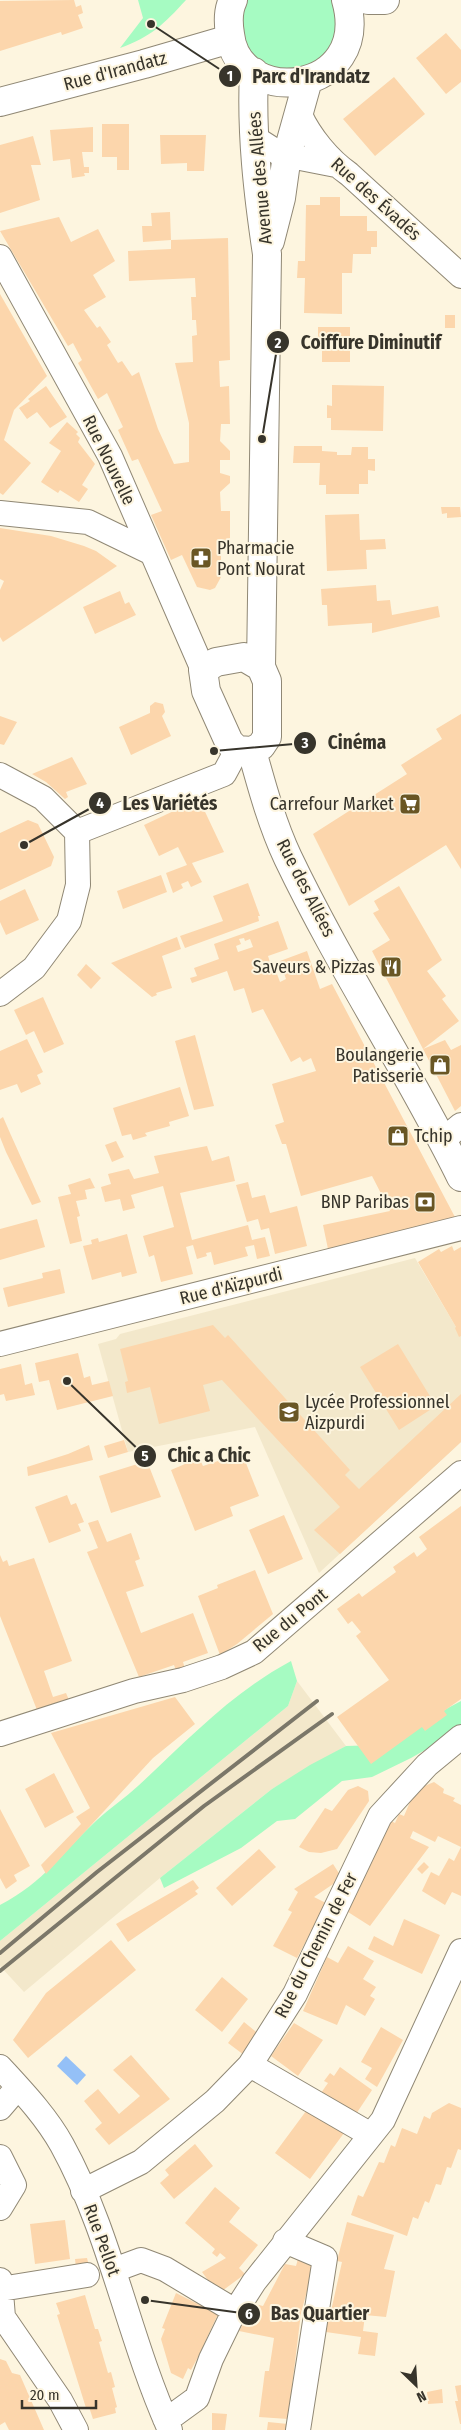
<svg xmlns="http://www.w3.org/2000/svg" width="461" height="2430" viewBox="0 0 461 2430" font-family="'Fira Sans Condensed',sans-serif">
<style>
.built{fill:#f3e8cb}
.green{fill:#a6fbc2}
.water{fill:#94c0f7}
.building{fill:#fcd6ac;fill-rule:evenodd}
.lines{fill:none;stroke-linecap:round;stroke-linejoin:round}
.minor-casing{stroke:#908875;stroke-width:26}
.tertiary-casing{stroke:#908875;stroke-width:30}
.minor{stroke:#fff;stroke-width:24}
.tertiary{stroke:#fff;stroke-width:28}
.rail{stroke:#7b7769;stroke-width:4}
.labels{text-anchor:middle;dominant-baseline:central;stroke-width:4;stroke-linejoin:round;paint-order:stroke}
.street-label{font-size:18px;fill:#37342b;stroke:#fdf5df}
.poi-label{font-size:18px;fill:#37342b;stroke:#fdf5df;text-anchor:end}
.leader{fill:none;stroke:#37342b;stroke-width:2}
.callout-dot{fill:#37342b;stroke:#fdf5df;stroke-width:2}
.mark-label{font-size:15px;text-anchor:middle;font-weight:bold;fill:#fff}
.callout-label{font-size:19px;text-anchor:middle;font-weight:bold;fill:#37342b;stroke:#fdf5df;stroke-width:4;stroke-linejoin:round;paint-order:stroke}
</style>
<rect width="100%" height="100%" fill="#fdf5df"/>
<path class="built" d="M415 1258 456 1327 461 1325V1442L319 1573 255 1427 128 1452 98 1344 116 1339 120 1334Z
M297 1681 346 1746 272 1789 160 1878 24 1992 0 1966V1941L288 1706Z"/>
<path class="green" d="M138 0H186C164 24 151 37 120 48L143 18Z
M246 0H338L339 48 300 77 254 62 240 33Z
M291 1661 297 1681 288 1706 0 1941V1905C46 1881 61 1853 97 1820 110 1808 125 1798 138 1786 188 1740 230 1694 291 1661Z
M461 1701V1725L448 1737 411 1758 372 1777 342 1781 295 1819 277 1821 241 1848 164 1888 160 1878 272 1789 310 1765 346 1746 379 1745Z"/>
<path class="water" d="M66 2056 86 2075 77 2085 57 2066Z"/>
<path class="building" d="M74 0 76 7 81 5 83 13 78 15 83 28 62 35 61 32 0 51V1Z
M446 33 461 50V82L446 94 416 58Z
M394 77 425 114 375 156 343 119Z
M102 124H129V170H117V157H102Z
M93 127V152H82L84 167H89V173H84L85 176 72 178 70 159 53 161 50 130Z
M160 135H206L204 171H187V163L161 164Z
M33 136 41 165H31L40 200 0 213V145Z
M320 197H340V216H367V231H377V247H371V254H353L352 273H342V314L304 313 305 278H297L298 261H305L306 205H320Z
M170 212 171 240 143 242 142 226H152L151 213Z
M59 217 71 242 98 229 115 261 93 275 106 297 84 310 97 328 100 326 111 342 107 345 118 363 122 361 132 376 139 372 158 429 174 464 189 462V423L175 363 193 362 192 336 197 335 196 320H192V314L191 297H196L195 278 129 281 128 251 171 249V240L228 238 230 360 219 361 220 387 229 386 230 424H221L220 441 230 451V460H220V473L230 476V483L220 492 221 511H230V547H221V577L215 588 210 590 197 587 182 555 171 560 151 515 162 511 138 459 132 461 118 430 123 427 107 393 98 399 78 363 82 360 73 343 68 346 0 231Z
M0 294 47 376 14 410 4 440 31 463 3 495 0 493Z
M445 315H455V328H445Z
M318 327H350V362H322V346H318Z
M332 385 384 386 383 431 331 430V418H327V405L332 406Z
M46 386 67 417 50 428 37 412 27 419 19 408 30 401 28 399Z
M67 422 78 432 76 434 80 438 78 442 95 464 82 485 88 489 79 502 60 490 58 493 41 482 61 451 49 443Z
M294 446H322V451L337 452V455H351L352 447H368V459H375V471L368 470V484H359V494H326V485H319L320 463H293Z
M441 507H460L461 517 447 518V513L442 514Z
M359 514 360 540 385 539 386 549 366 550 367 569 327 571 325 515Z
M0 528 51 536 84 546 96 551 117 566 3 642 0 637V590L4 581 0 579Z
M376 585 377 601 390 600 392 615 438 606 440 617 372 633V623L328 626 327 605H322L321 589Z
M120 591 125 604 129 602 136 615 95 634 83 607Z
M155 702 163 704 165 712 162 716 171 736 131 755 119 727 150 713V706Z
M461 714V869L446 845 349 906 313 834 407 774 401 765 442 739 436 729Z
M0 716 17 722 4 745 0 744Z
M72 757 87 784 66 792 68 797 65 799 46 782 32 774Z
M199 799 224 852 192 863 202 882 191 887 188 881 181 884 183 888 173 893 166 873 187 865 178 847 159 856 144 825Z
M28 820 38 824 54 857 51 866 0 890V833Z
M161 875 167 892 123 909 117 891Z
M248 883 260 916H258L259 921 185 948 180 936 223 921 213 896Z
M399 886 442 960 427 971 446 996 442 999 459 1021 423 1049 372 951 390 940 373 913 379 910 374 901Z
M25 889 39 920 6 935 0 922V901Z
M278 921 288 949 268 956 274 975 277 974 280 982 286 979 280 961 307 951 320 989 332 984 456 1219 328 1249 323 1225 390 1211 372 1176 301 1196 286 1144H282L275 1125 284 1122 272 1084 316 1071 311 1058 303 1062 300 1057 291 1062 263 1009 252 1013 244 988 234 991 227 971 192 983 190 978 197 976 194 968 219 959 214 944ZM244 938 245 941 250 939 253 947 238 952 236 946 241 944 239 939Z
M177 937 181 949 162 956 172 988 156 993 157 995 152 997 111 963Z
M86 964 101 978 91 989 77 975Z
M43 997 64 1044 44 1053 34 1031 26 1035 14 1010Z
M195 1035 214 1106 194 1110 175 1041Z
M27 1039 43 1072 37 1075 41 1084 21 1093 17 1084 0 1090V1051Z
M445 1040 451 1050 461 1045V1106L455 1111 423 1049Z
M180 1087 189 1116 169 1122 170 1126 145 1133 147 1136 133 1140 131 1134 122 1136 113 1108Z
M3 1117 10 1133 41 1202 32 1205 6 1152 0 1137V1119Z
M116 1141 124 1157 112 1162 105 1145Z
M207 1146 212 1161 229 1156 235 1181 180 1193 192 1240 248 1225 252 1240 265 1237 270 1256 257 1259 254 1245 245 1247 248 1256 214 1265 211 1252 206 1253 207 1256 197 1259 193 1245 186 1247 193 1274 161 1282 154 1255 149 1257 143 1236 174 1227 163 1186 131 1195 135 1208 123 1211 120 1199 105 1202 101 1187 111 1184 108 1174 129 1169 134 1179 159 1173 154 1156Z
M90 1178 95 1188 85 1190 87 1199 76 1201 80 1216 77 1217 82 1241 70 1244 58 1197 71 1194 68 1185Z
M248 1182 252 1198 265 1195 270 1213 297 1206 307 1246 275 1254 269 1228 261 1230 258 1219 247 1222 236 1185Z
M37 1219 45 1247 0 1260V1229Z
M127 1234 137 1273 122 1277 121 1272 92 1280 83 1246 92 1244 91 1240 98 1238 99 1242Z
M452 1246 454 1251 461 1247V1336L459 1337 455 1328 456 1327 418 1262 439 1249 441 1252Z
M60 1269 65 1293 8 1307 3 1288 43 1278 42 1273Z
M213 1325 225 1338 228 1335 350 1470 345 1475 359 1489 461 1394V1442L340 1554 314 1530 340 1507 222 1380 203 1385 210 1411 159 1424 150 1387 127 1393 125 1382 128 1381 120 1349Z
M398 1344 436 1406 399 1430 360 1367Z
M78 1353 84 1378 90 1376 92 1385 109 1381 113 1396 57 1410 49 1380 39 1382 35 1363Z
M21 1364 25 1385 32 1383 35 1395 6 1401 4 1394 0 1395V1369Z
M124 1440 128 1452 108 1458 104 1446Z
M89 1445 93 1460 28 1476 27 1467 68 1454Z
M242 1453 259 1496 230 1507 233 1516 195 1531 171 1470 199 1458 203 1466Z
M147 1461 161 1497 111 1513 99 1476Z
M67 1495 71 1505 76 1503 84 1522 78 1524 81 1531 49 1543 35 1507Z
M461 1506V1699L444 1711 447 1715 425 1731 422 1727 371 1764 337 1717 389 1680 356 1636 361 1632 352 1621 348 1624 337 1609 359 1593 362 1597 396 1572 393 1567 414 1552 417 1557 427 1549 419 1537Z
M284 1515 303 1559 268 1574 249 1530Z
M98 1520 107 1542 131 1533 140 1559 135 1561 144 1586 126 1592 141 1633 193 1613 208 1653 183 1662 185 1669 177 1673 174 1665 139 1677 87 1552 98 1548 88 1523Z
M0 1555 3 1562 7 1560 9 1566 34 1558 72 1661 44 1671 53 1697 66 1693 69 1700 37 1710 0 1616Z
M255 1570 273 1614 237 1644 220 1655 198 1596 218 1588 217 1585Z
M175 1697 195 1724 153 1758 46 1874 41 1865 81 1824 76 1817 90 1808 51 1733Z
M54 1773 74 1812 45 1828 25 1789Z
M434 1782 444 1789 443 1793 455 1798 453 1801 461 1805V1896L452 1892 445 1905 422 1891 431 1872 439 1876 449 1858 454 1861 461 1847 438 1836 435 1842 413 1831 410 1838 429 1847 370 1926 348 1912 376 1846 379 1847 391 1821 395 1823 399 1814 404 1816 415 1790Z
M358 1786 368 1791 369 1801 337 1849 321 1853 309 1852 299 1847 325 1808 332 1811 348 1790Z
M0 1809 30 1866 14 1875 17 1881 6 1889 0 1878Z
M259 1849 276 1867 232 1906 216 1888Z
M424 1862 429 1867 422 1874 417 1869Z
M333 1864 342 1878 314 1897 326 1903 297 1958 273 1946 292 1912 288 1910 298 1892 294 1889Z
M193 1880 199 1888 195 1891 198 1894 128 1942 116 1924Z
M404 1919 440 1935 422 1974 368 1949 374 1936 393 1946Z
M111 1940 136 1970 28 2058 13 2040 46 1993Z
M348 1946 374 1961 363 1979 376 1987 370 1996 375 1999 365 2016 346 2005 337 2025 303 2011 327 1957 338 1963Z
M222 1977 248 1999 222 2032 195 2010Z
M244 2022 260 2035 244 2055 228 2043Z
M294 2023 323 2040 298 2076 271 2056Z
M381 2027 403 2040 377 2087 365 2079 372 2068 361 2062Z
M131 2055 170 2099 109 2145 95 2129 102 2123 84 2101 98 2089 119 2114 140 2096 113 2070Z
M340 2067 372 2090 354 2117 321 2093 328 2083 324 2081 330 2073 334 2076Z
M312 2103 347 2129 310 2179 275 2153Z
M449 2103 461 2108V2150L458 2149 451 2168 447 2167 441 2185 436 2184 429 2203 425 2201 418 2219 413 2217 407 2236 351 2215 358 2195 363 2197 379 2162 384 2163 391 2145 395 2147 402 2128 417 2134 424 2116 430 2119 432 2113Z
M195 2144 213 2166 174 2199 160 2183 169 2175 165 2170Z
M215 2187 240 2208 229 2222 258 2245 239 2268 245 2274 218 2294 202 2272 226 2258 220 2253 217 2257 212 2253 215 2249 185 2223Z
M65 2220 70 2259 35 2264 30 2224Z
M347 2222 394 2235 384 2269 395 2271 386 2317 365 2315 363 2331 378 2333 375 2356 358 2354 361 2337 319 2331 322 2310 331 2311 342 2262 337 2261Z
M87 2258 89 2266 76 2268 75 2259Z
M298 2259 315 2262 301 2313 288 2419 259 2417 265 2371H269L274 2338 239 2331 255 2304 263 2306 285 2264 296 2266Z
M176 2293 218 2314 198 2357 191 2370 188 2368 183 2379 171 2373 161 2339 165 2329 162 2328Z
M85 2295 95 2329H98L102 2341 99 2342 108 2373 111 2372 115 2387 112 2388 117 2407 115 2408 116 2413 93 2419 89 2407 86 2408 57 2315 60 2314 56 2303Z
M0 2359 6 2361 12 2373 20 2375 44 2430H9L5 2422 0 2425Z
M461 2385V2424H460L455 2401H458L455 2386Z
M442 2389 443 2403 428 2404 427 2392Z
M212 2413 227 2414 225 2430H212Z
M268 2422 288 2424 287 2430H267Z"/>
<g class="lines">
<g class="minor-casing">
<path id="minor" d="M300 115C310 137 329 160 349 174L461 276
M255 138 280 154 336 165
M0 257 110 456 203 670
M0 513 88 522 152 553
M0 775 43 798 77 832
M0 994 34 968 69 921 78 885 77 832 224 774 237 750
M443 1140 461 1125
M0 1344 461 1228
M0 1734 134 1691 183 1680 222 1667 254 1652 461 1473
M250 2065 371 2135
M0 2067C22 2091 46 2116 62 2145 111 2234 128 2337 170 2430
M0 2108 18 2087
M0 2157 14 2185 0 2208
M83 2191 141 2162 215 2101 250 2065 295 1994 380 1816 427 1765 461 1737
M285 2241 325 2258 298 2430
M114 2270 141 2260 165 2269 235 2311
M0 2280 3 2317 60 2400 76 2430
M1 2289 87 2275
M165 2419 175 2414 197 2398 211 2359 231 2318 254 2282 383 2120 461 1951"/>
</g>
<g class="tertiary-casing">
<path id="tertiary" d="M233 0C228 10 228 22 230 34 238 110 373 95 346 0
M368 0H385
M254 72C251 133 258 194 267 254L261 667
M0 102 144 64 230 39
M270 241 281 198 287 155 308 80
M244 657 261 667 267 681V737L261 746 252 751 237 750 229 742 206 691 203 670 216 662Z
M252 751C262 787 272 824 288 858 340 967 408 1069 461 1177"/>
</g>
<use href="#minor" class="minor"/>
<use href="#tertiary" class="tertiary"/>
<path class="rail" d="M0 1953 97 1872 317 1701
M0 1971 204 1806 332 1714"/>
</g>
<defs>
<g id="pharmacy-square" transform="scale(1.125)"><rect x="-9" y="-9" width="18" height="18" rx="4" fill="#695624" stroke="#fdf5df"/><path d="M-2-6h4v4h4v4h-4v4h-4v-4h-4v-4h4Z" fill="#fff"/></g>
<g id="supermarket-square" transform="scale(1.125)"><rect x="-9" y="-9" width="18" height="18" rx="4" fill="#695624" stroke="#fdf5df"/><path d="M-6-5.5h2.5l.6 2H6L4.5 2H-2.5L-4.4-4H-6ZM-1.5 3.2a1.3 1.3 0 1 0 .1 0ZM3 3.2a1.3 1.3 0 1 0 .1 0Z" fill="#fff"/></g>
<g id="restaurant-square" transform="scale(1.125)"><rect x="-9" y="-9" width="18" height="18" rx="4" fill="#695624" stroke="#fdf5df"/><path d="M-5-6h1v4h1v-4h1v4h1v-4h1v5L-1.5 .5V6h-2V.5L-5-1ZM5-6V6H3V1.5H1.5Q1.5-4 5-6Z" fill="#fff"/></g>
<g id="shop-square" transform="scale(1.125)"><rect x="-9" y="-9" width="18" height="18" rx="4" fill="#695624" stroke="#fdf5df"/><path d="M-5-2.5h2.3a2.7 3.5 0 0 1 5.4 0H5L5.5 6h-11ZM-1.5-2.5h3a1.5 2.3 0 0 0-3 0Z" fill="#fff"/></g>
<g id="bank-square" transform="scale(1.125)"><rect x="-9" y="-9" width="18" height="18" rx="4" fill="#695624" stroke="#fdf5df"/><path d="M-6-4H6V4H-6ZM0-2.3a2.3 2.3 0 1 0 0 4.6a2.3 2.3 0 1 0 0-4.6Z" fill="#fff"/></g>
<g id="school-square" transform="scale(1.125)"><rect x="-9" y="-9" width="18" height="18" rx="4" fill="#695624" stroke="#fdf5df"/><path d="M0-5L7-2L0 1L-7-2ZM-4 1L0 2.5L4 1V4Q0 6-4 4Z" fill="#fff"/></g>
</defs>
<g fill-rule="evenodd">
<use href="#pharmacy-square" x="201" y="558"/>
<use href="#supermarket-square" x="410" y="804"/>
<use href="#restaurant-square" x="391" y="967"/>
<use href="#shop-square" x="440" y="1065"/>
<use href="#shop-square" x="398" y="1136"/>
<use href="#bank-square" x="425" y="1202"/>
<use href="#school-square" x="289" y="1412"/>
</g>
<g class="labels">
<g class="street-label">
<text transform="translate(115 71) rotate(-15)">Rue d'Irandatz</text>
<text transform="translate(260 178) rotate(-95)">Avenue des Allées</text>
<text transform="translate(376 199) rotate(42)">Rue des Évadés</text>
<text transform="translate(109 460) rotate(64)">Rue Nouvelle</text>
<text transform="translate(306 888) rotate(63)">Rue des Allées</text>
<text transform="translate(231 1286) rotate(-14)">Rue d'Aïzpurdi</text>
<text transform="translate(290 1620) rotate(-39)">Rue du Pont</text>
<text transform="translate(316 1945) rotate(-63)">Rue du Chemin de Fer</text>
<text transform="translate(102 2240) rotate(70)">Rue Pellot</text>
</g>
<g class="poi-label">
<text x="217" y="548" text-anchor="start">Pharmacie<tspan x="217" dy="21">Pont Nourat</tspan></text>
<text x="394" y="804">Carrefour Market</text>
<text x="375" y="967">Saveurs &amp; Pizzas</text>
<text x="424" y="1055">Boulangerie<tspan x="424" dy="21">Patisserie</tspan></text>
<text x="414" y="1136" text-anchor="start">Tchip</text>
<text x="409" y="1202">BNP Paribas</text>
<text x="305" y="1402" text-anchor="start">Lycée Professionnel<tspan x="305" dy="21">Aizpurdi</tspan></text>
</g>
</g>
<path class="leader" d="M151 24L230 76M262 439L278 342M214 751L305 743M24 845L100 803M67 1381L145 1456M145 2300L249 2314"/>
<g class="callout-dot">
<circle cx="151" cy="24" r="5"/>
<circle cx="262" cy="439" r="5"/>
<circle cx="214" cy="751" r="5"/>
<circle cx="24" cy="845" r="5"/>
<circle cx="67" cy="1381" r="5"/>
<circle cx="145" cy="2300" r="5"/>
<circle cx="230" cy="76" r="12"/>
<circle cx="278" cy="342" r="12"/>
<circle cx="305" cy="743" r="12"/>
<circle cx="100" cy="803" r="12"/>
<circle cx="145" cy="1456" r="12"/>
<circle cx="249" cy="2314" r="12"/>
</g>
<g class="mark-label">
<text x="230" y="81">1</text>
<text x="278" y="348">2</text>
<text x="305" y="748">3</text>
<text x="100" y="808">4</text>
<text x="145" y="1461">5</text>
<text x="249" y="2319">6</text>
</g>
<g class="callout-label">
<text x="311" y="83">Parc d'Irandatz</text>
<text x="371" y="349">Coiffure Diminutif</text>
<text x="357" y="749">Cinéma</text>
<text x="170" y="810">Les Variétés</text>
<text x="209" y="1462">Chic a Chic</text>
<text x="320" y="2320">Bas Quartier</text>
</g>
<g transform="translate(416 2385) rotate(155)" stroke="#fdf5df" stroke-width="4" paint-order="stroke">
<path d="M0-4L9 19L0 12L-9 19Z" fill="#37342b"/>
<text y="-8" font-size="14" font-weight="bold" text-anchor="middle" fill="#37342b">N</text>
</g>
<path d="M22 2400v8h74v-8" fill="none" stroke="#37342b" stroke-width="2.5"/>
<text x="30" y="2400" font-size="15" fill="#37342b" stroke="#fdf5df" stroke-width="4" paint-order="stroke">20 m</text>
</svg>
